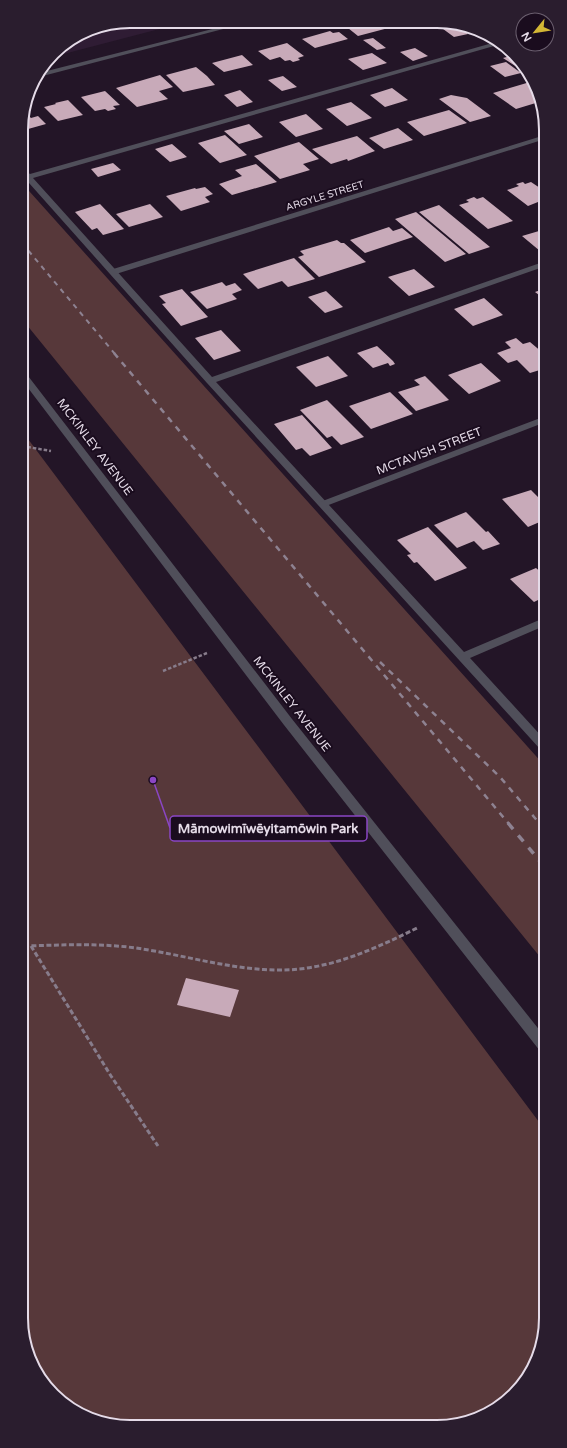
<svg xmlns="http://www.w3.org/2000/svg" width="567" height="1448" viewBox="0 0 567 1448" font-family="'Varela Round',sans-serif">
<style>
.built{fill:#2f1c34}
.green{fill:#57383a}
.building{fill:#c8aab9}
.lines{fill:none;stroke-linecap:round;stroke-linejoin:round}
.path-far1{stroke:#877c8b;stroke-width:2.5;stroke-dasharray:3.5 2;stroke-linecap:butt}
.path{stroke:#877c8b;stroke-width:3;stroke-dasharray:5 2.5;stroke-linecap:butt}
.service{fill:#504f5a;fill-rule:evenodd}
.minor{fill:#504f5a;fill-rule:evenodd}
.tertiary{fill:#504f5a;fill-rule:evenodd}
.rail-far2{stroke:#8e8291;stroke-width:2;stroke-dasharray:5 5;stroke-linecap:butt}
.rail-far1{stroke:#8e8291;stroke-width:2.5;stroke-dasharray:6 6;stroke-linecap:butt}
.rail{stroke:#8e8291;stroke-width:3.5;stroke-dasharray:8 8;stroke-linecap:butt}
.labels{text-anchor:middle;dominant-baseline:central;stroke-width:4;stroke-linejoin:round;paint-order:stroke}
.far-street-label{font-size:10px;fill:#e5dbe8;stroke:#1a0c1e}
.street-label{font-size:12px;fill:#e5dbe8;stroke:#1a0c1e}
.rim{fill:none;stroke:#e5dbe8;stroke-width:2}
.leader{fill:none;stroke:#8b46c5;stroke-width:1.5}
.callout-dot{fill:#8b46c5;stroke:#1a0c1e;stroke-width:1.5}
.callout{fill:#1a0c1e;stroke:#8b46c5;stroke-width:1.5}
.callout-label{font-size:13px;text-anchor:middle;font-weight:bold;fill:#e5dbe8}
</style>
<rect width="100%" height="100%" fill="#231527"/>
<path class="built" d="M130 21H190L52 57 58 48 89 29Z"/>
<path class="green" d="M21 182 544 765 545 963 22 319Z
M22 431 545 1130 546 1325 523 1384 497 1409 465 1423 109 1425 53 1395 25 1346Z"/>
<path class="building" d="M351 22 392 23 396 26 358 36 343 24Z
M454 23 468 34 454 37 439 26Z
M330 31 333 33 339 32 348 39 315 48 302 39Z
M373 38 386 48 377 50 363 40Z
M287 43 304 56 298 58 300 60 293 62 290 60 285 61 280 57 270 60 258 51Z
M415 48 428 56 413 61 400 52Z
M372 53 387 63 363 70 348 59Z
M242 55 253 65 224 72 212 63Z
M513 55 522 69H520L503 58Z
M506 62 521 73 505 77 490 66Z
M196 67 207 76 215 85 183 92 166 75Z
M160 75 173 87 159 91 168 99 137 107 116 88Z
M283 76 297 87 282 91 268 80Z
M530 82 540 98 536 100 539 102 516 109 493 93Z
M392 88 408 100 385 107 370 95Z
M240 90 253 102 237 107 224 95Z
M105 91 120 105 113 106 116 109 108 111 105 109 95 111 81 97Z
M451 95 467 98 491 116 470 122 439 99Z
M68 100 83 115 58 121 44 107 56 104 55 103Z
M351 102 372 118 347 126 326 109Z
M449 110 467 123 424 136 407 122Z
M25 112 31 118 38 116 46 124 21 131V123Z
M306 114 323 129 296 137 279 122Z
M249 124 263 137 239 144 224 131Z
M398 128 413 140 384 149 369 138Z
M225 135 247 155 220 163 198 143Z
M357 136 375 151 348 161 347 159 331 164 312 149Z
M299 142 319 159 303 164 310 170 280 179 254 156Z
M172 144 187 157 170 162 155 149Z
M113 163 121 170 98 177 91 169Z
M256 164 277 182 232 195 219 184 242 176 235 170Z
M523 182 525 184 531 182 543 190V206L538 202 528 206 507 190 519 186 516 184Z
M205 187 213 194 205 197 210 202 181 211 166 196 195 188 196 189Z
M474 197 477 199 483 197 513 221 488 229 459 205 469 202 466 200Z
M100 204 124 229 103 235 97 228 92 230 75 212Z
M150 204 163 217 129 227 116 214Z
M439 205 490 247 469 254 419 212Z
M416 212 466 254 445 262 395 219Z
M389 227 393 231 402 228 413 237 365 253 350 240Z
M539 231H543V250L540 251 522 236Z
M337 240 341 243H344L366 262 319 277 298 257 304 255 300 251Z
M294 258 315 279 288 287 282 281 258 289 243 274Z
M414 269 435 287 409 296 388 277Z
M222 282 226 286 235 283 242 290 232 294 237 299 207 309 190 292Z
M182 289 208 317 181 326 162 304 166 303 159 296Z
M543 289V298L535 292Z
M326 291 343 307 325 313 308 297Z
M484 298 503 315 473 326 454 309Z
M221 330 241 351 214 360 195 338Z
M516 338 523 344 530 342 543 353V369L530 373 517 360 508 363 497 353 511 348 505 342Z
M377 346 393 361 395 364 390 366 388 363 373 368 357 353Z
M328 356 348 376 316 387 296 367Z
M481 363 501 381 469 394 448 375Z
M425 376 449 400 416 411 398 392 420 385 414 380Z
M390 392 413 414 371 429 349 406Z
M327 400 364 437 341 445 332 436 327 438 300 410Z
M302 415 332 448 310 456 302 448 296 450 274 424Z
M531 490 543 502 544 523 542 521 528 527 502 499Z
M466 512 486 532 488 531 500 544 483 550 474 541 457 548 434 525Z
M428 527 467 568 435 581 417 562 414 563 407 555 411 554 397 540Z
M536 568 544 575V597L534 602 510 579Z
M186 978 239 990 230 1017 177 1005Z"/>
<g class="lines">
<path class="path-far1" d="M22 446 51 451
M163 671 207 653"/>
<path class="path" d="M24 946C61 945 99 943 136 948 185 955 234 971 284 970 332 969 377 948 419 927
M31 946 111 1076 158 1146"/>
<path class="service" d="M496 42 501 44 33 178 212 377 543 262V267L216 382 464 652 544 618V626L470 658 544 739V750L540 749 207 383 21 174V167L30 174Z"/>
<path class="minor" d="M542 136V140L116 274H113L109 272 110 270Z
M22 371 25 372 292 719 545 1037V1053L540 1051 284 725 22 380Z
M543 417V423L326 506H320L318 504 320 502Z"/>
<path class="tertiary" d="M240 22H250L35 78 39 73Z"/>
<path class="rail-far2" d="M22 243 115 354"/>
<path class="rail-far1" d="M114 353 509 824
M380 662 500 777 540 824"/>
<path class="rail" d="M508 823 544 866
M540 823 544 828"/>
</g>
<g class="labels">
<g class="far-street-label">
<text transform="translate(325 196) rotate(-17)">ARGYLE STREET</text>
</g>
<g class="street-label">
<text transform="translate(95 447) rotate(53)">MCKINLEY AVENUE</text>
<text transform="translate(429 451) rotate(-21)">MCTAVISH STREET</text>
<text transform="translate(292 704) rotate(52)">MCKINLEY AVENUE</text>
</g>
</g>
<path d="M0 0H567V1448H0ZM130 28H437A102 102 0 0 1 539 130V1318A102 102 0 0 1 437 1420H130A102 102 0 0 1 28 1318V130A102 102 0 0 1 130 28Z" fill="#2a1d2e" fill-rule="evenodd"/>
<path class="rim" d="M130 28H437A102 102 0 0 1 539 130V1318A102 102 0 0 1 437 1420H130A102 102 0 0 1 28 1318V130A102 102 0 0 1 130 28Z"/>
<path class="leader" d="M153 780L170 828"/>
<circle class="callout-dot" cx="153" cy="780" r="4"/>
<rect class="callout" x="170" y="816" width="197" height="25" rx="4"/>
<g class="callout-label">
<text x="268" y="833">Māmowimīwēyitamōwin Park</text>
</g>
<g transform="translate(535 32) rotate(240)"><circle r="19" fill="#1a0c1e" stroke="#6b5f6f"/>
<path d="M0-3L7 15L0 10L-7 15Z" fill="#d3b635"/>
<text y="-6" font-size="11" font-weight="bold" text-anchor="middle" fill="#e5dbe8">N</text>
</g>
</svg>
